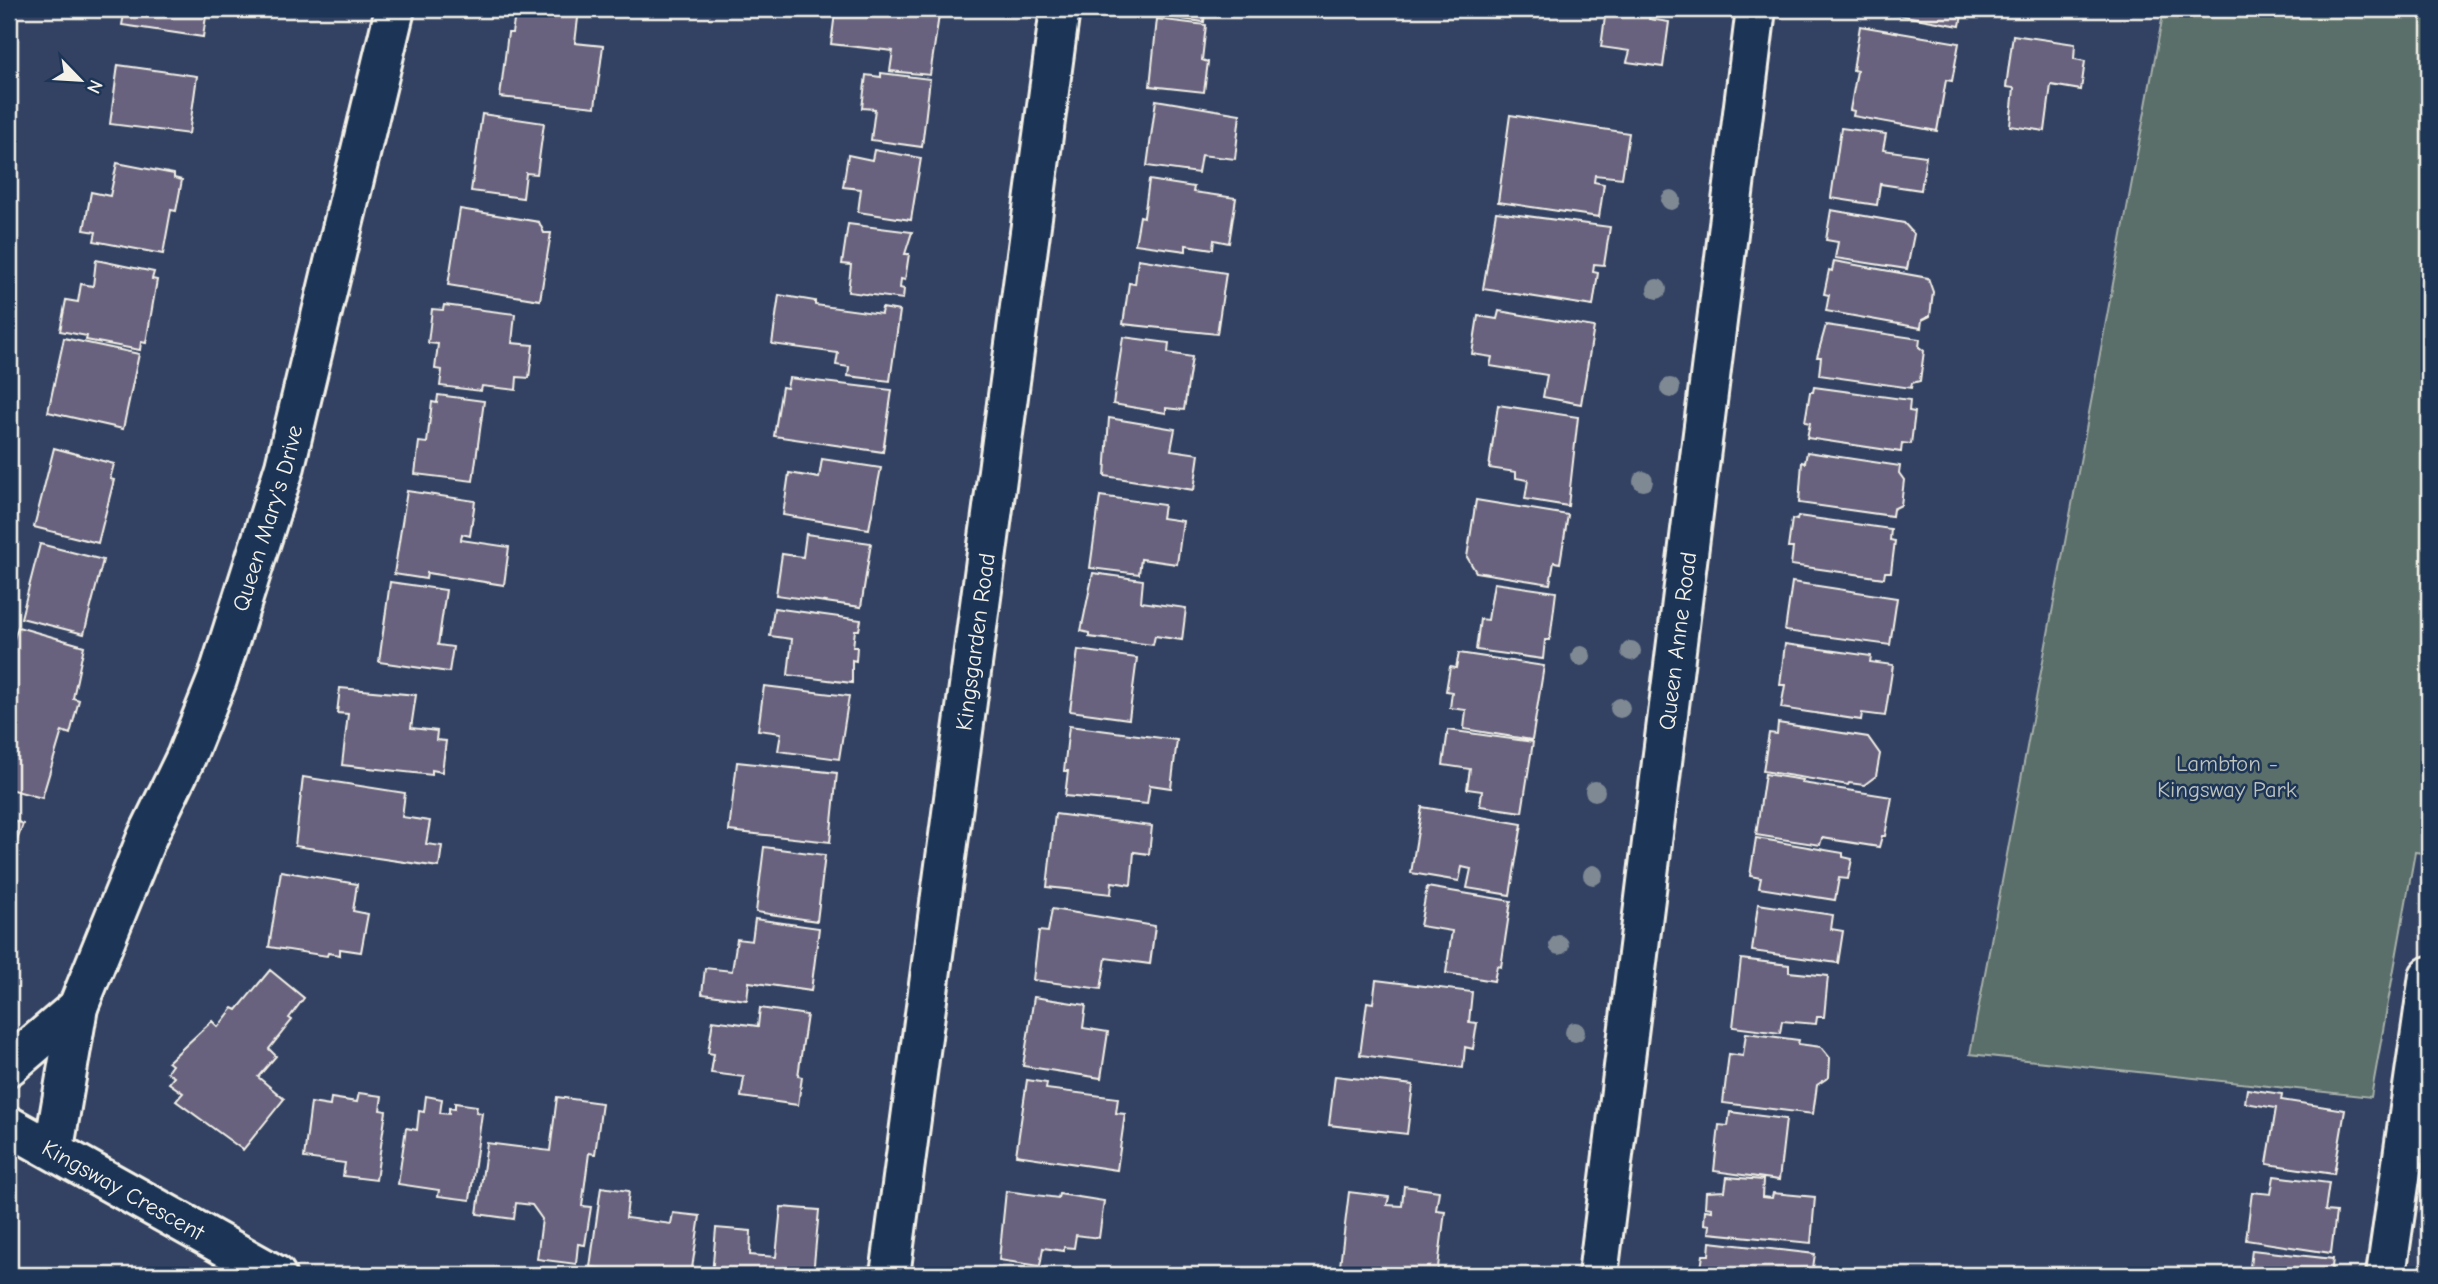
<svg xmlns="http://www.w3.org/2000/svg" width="2438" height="1284" viewBox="0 0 2438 1284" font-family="'Comic Neue',sans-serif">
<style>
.green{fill:#5a6e6a;stroke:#a7b0a9;stroke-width:2}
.building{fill:#67627e;stroke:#f4f1e8;stroke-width:2}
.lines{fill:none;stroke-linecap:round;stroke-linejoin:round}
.street-casing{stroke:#f4f1e8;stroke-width:44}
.path{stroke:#f4f1e8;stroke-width:4.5;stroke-dasharray:2 5;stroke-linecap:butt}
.street{stroke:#1d3557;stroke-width:38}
.tree{fill:#7f8994}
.labels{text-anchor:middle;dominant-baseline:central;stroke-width:5;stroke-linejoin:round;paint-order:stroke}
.street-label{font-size:23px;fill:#f4f1e8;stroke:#1d3557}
.park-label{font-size:23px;fill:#bec3bc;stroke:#1d3557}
</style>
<rect width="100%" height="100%" fill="#334263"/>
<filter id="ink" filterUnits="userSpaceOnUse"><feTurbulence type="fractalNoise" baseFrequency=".0143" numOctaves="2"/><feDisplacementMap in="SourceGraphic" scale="14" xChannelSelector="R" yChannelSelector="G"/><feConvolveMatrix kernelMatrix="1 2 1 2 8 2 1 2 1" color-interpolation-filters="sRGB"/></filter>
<g filter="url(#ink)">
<path class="green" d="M2164 9H2429V854L2415 852 2371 1097 1970 1054Z"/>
<path class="building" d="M125 9H207L203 37 122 25Z
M516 9 579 10 575 43 603 46 595 107 500 97 508 33H512Z
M872 9H940L930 75 890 71 893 51 831 44 835 13 871 17Z
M1161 9H1240V15L1205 10 1204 22 1160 16Z
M1606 9H1650L1649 19 1669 22 1663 67 1627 62 1630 51 1601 47Z
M1866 9H1963L1960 26Z
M1157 19 1206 25 1202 60 1208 62 1204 92 1150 86Z
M1860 26 1959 43 1952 81 1946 80 1937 131 1853 116 1854 111 1850 110 1857 71 1853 70Z
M2013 35 2075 44 2074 59 2085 61 2081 90 2051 85 2045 131 2010 126 2014 88 2006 87Z
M118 65 197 76 189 134 110 124Z
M881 73 930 79 922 147 871 140 875 109 862 108 866 75 881 77Z
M1156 100 1240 114 1235 159 1201 155 1198 173 1147 166Z
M482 114 544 123 537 174 526 173 523 198 471 191Z
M1510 115 1629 133 1622 178 1595 175 1594 182 1604 184 1599 217 1498 202Z
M1841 128 1886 134 1883 150 1926 156 1921 190 1880 184 1877 205 1831 198Z
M874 150 921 158 911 220 858 212 861 189 843 187 848 155 872 160Z
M117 163 174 174V178L182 180 176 211 171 210 163 254 94 241 96 232 84 230 91 192 110 196Z
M1149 180 1194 187 1193 192 1236 198 1229 243 1214 240 1213 249 1186 245V251L1135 244 1140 216 1144 217Z
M460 209 539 222 544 233H551L540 300 448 285Z
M1831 210 1904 223 1914 234 1907 269 1835 258 1838 242 1826 240Z
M1496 212 1610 227 1604 265 1594 264 1593 272 1598 273 1593 306 1483 289Z
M848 224 912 232 905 254H909L905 280 901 279 900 288 904 289 903 299 848 292 851 265 842 264Z
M1138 259 1226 273 1217 334 1123 324 1129 283 1135 284Z
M96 260 154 272 152 279 157 280 146 343 141 342 140 350 86 340 87 336 60 331 66 300 78 302 81 284 93 286Z
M1834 261 1928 278 1933 292 1930 316 1922 320 1921 328 1826 311 1829 295 1824 294 1829 270 1832 271Z
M779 295 815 301V305L881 314 882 308 900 311 890 381 848 376 849 367 836 365 838 353 772 344Z
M444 305 515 314 512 343 533 345 529 378 517 377 516 390 482 386 481 391 440 386 442 370 435 369 438 344 428 343 432 309 443 310Z
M1499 311 1594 327 1581 404 1543 397 1547 375 1490 366 1492 357 1472 354 1478 316 1497 319Z
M1826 325 1920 339 1919 347 1924 351 1920 381 1912 383 1911 388 1819 375 1821 357H1817Z
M1123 337 1169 343 1168 353 1192 357 1184 410 1166 408V413L1113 404Z
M64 338 139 354 123 429 48 412Z
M789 378 892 390 883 452 774 436 782 387 787 388Z
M1814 387 1910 400 1909 411 1915 412 1911 444 1902 443 1901 452 1807 438 1810 423 1805 422 1810 392H1813Z
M438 395 484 401 473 481 415 474 419 442 427 443 432 402 437 403Z
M1498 405 1578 417 1568 506 1525 499 1528 480 1516 478V472L1489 468Z
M1109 418 1175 429 1171 450 1199 454 1194 490 1105 476Z
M54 448 114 464 110 479 114 480 98 543 34 527Z
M1807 452 1900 466 1899 473 1904 480 1901 505 1893 509 1892 516 1799 503 1802 462 1805 463Z
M822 459 881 468 869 529 783 515 789 473 819 478Z
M407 491 475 501 470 536 462 534 461 540 509 547 504 585 427 573 426 579 394 574Z
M1100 496 1164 505 1162 518 1183 521 1177 564 1141 559 1139 574 1090 568Z
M1476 500 1568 515 1560 563 1554 562 1550 584 1476 572 1467 557Z
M1798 516 1891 529 1890 540 1895 541 1891 572H1885L1884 578 1791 565 1793 548H1788L1792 519 1797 520Z
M806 534 871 543 861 607 776 595 782 554 803 557Z
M40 544 103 560 84 634 21 618Z
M1093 573 1143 580 1141 602 1186 608 1182 640 1155 636 1153 645 1089 637V633L1081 631Z
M390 582 446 590 438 645 453 647 449 672 379 662Z
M1792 582 1897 598 1890 645 1785 631Z
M1494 583 1556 592 1550 640H1545L1543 659 1476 650 1480 619 1488 620Z
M774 608 861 620 859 630H855L853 647H857L856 661 852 660V683L788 675 792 639 770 636Z
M18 627 84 646 73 698 79 700 70 734 62 731 42 798 9 789V637L14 639Z
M1785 644 1871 656 1870 662 1893 665 1885 716 1862 713 1861 720 1781 708 1785 685H1780Z
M1078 650 1137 658 1129 719 1070 711Z
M1459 653 1544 666 1532 740 1464 729 1466 710 1450 708 1452 692 1446 691 1450 667 1456 668Z
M764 686 849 696 839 759 778 751 781 733 758 730Z
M340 688 416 695 411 728 437 731 436 740 446 741 442 772 432 770V775L342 765 348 714 337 713Z
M1778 723 1868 737 1880 754 1876 776 1864 785 1849 783 1848 785 1763 771 1769 733 1777 734Z
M1069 726 1177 740 1171 788 1150 785 1147 804 1065 796 1068 771H1064Z
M1448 730 1533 742 1522 812 1480 806 1482 791 1467 789 1470 769 1443 765Z
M737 762 837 773 830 842 729 831Z
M1765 774 1803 780 1802 783 1892 797 1885 836H1882L1879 847 1822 838 1820 845 1756 835Z
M303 777 405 793 402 817 430 821 426 844 442 846 439 867 295 846Z
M1422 807 1522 824 1510 895 1467 888 1471 869 1462 867 1459 881 1411 873Z
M1055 814 1152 826 1149 854 1134 852 1131 885 1112 882 1111 894 1047 887Z
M9 818 23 824 9 862Z
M1756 838 1843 853V857L1852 859 1848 879 1839 878 1835 900 1759 888 1761 878 1750 876Z
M764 847 825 855 817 921 756 912Z
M281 871 357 884 353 911 368 914 361 952 340 949V955L328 953 327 956 269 947Z
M1427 887 1511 901 1501 967 1497 966 1494 981 1446 973 1452 931 1420 926Z
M1758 904 1833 915 1831 929 1843 931 1838 963 1752 951Z
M1052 909 1155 926 1150 964 1106 958 1101 989 1033 980 1039 931 1048 932Z
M755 919 819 928 811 991 749 982 747 1000 702 994 705 968 732 971 737 939 752 941Z
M1741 959 1789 965V972L1828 976 1824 1017H1817L1816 1024 1782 1021 1780 1033 1733 1027Z
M270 970 304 998 289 1018 292 1020 269 1049 276 1056 258 1077 284 1099 243 1150 176 1101 183 1093 169 1083 174 1077 167 1072 172 1065 168 1062 212 1021 218 1027 233 1008 237 1010Z
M1376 980 1472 992 1469 1022 1477 1023 1473 1049 1465 1047 1463 1068 1360 1055 1367 1002 1373 1003Z
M1034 997 1086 1005 1083 1028 1108 1032 1101 1078 1023 1066Z
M760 1008 807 1015 798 1076 802 1077 798 1105 741 1097 744 1077 711 1073 714 1054 708 1053 713 1020 758 1026Z
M1746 1033 1799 1040 1798 1044 1821 1047 1830 1058 1829 1077 1817 1085 1813 1114 1723 1103 1729 1054 1743 1056Z
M1335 1076 1413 1085 1407 1134 1329 1125Z
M1027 1080 1047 1083 1046 1089 1118 1098 1116 1113 1125 1114 1117 1170 1016 1155Z
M2247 1089 2282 1094 2281 1100 2345 1110 2334 1174 2267 1164 2276 1108 2245 1103Z
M359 1093 382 1096 380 1110 386 1111 376 1180 343 1176 345 1163 304 1158 311 1103 330 1106 331 1098 357 1102Z
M426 1096 442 1099 440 1113 449 1114V1108L455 1109V1103L477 1106 476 1112 482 1113 470 1200 438 1196 439 1190 398 1184 406 1128 417 1130 419 1111 424 1112Z
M557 1097 602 1103 595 1154 589 1153 582 1206 591 1207 585 1245 578 1244 576 1264 537 1259 542 1219 532 1205 516 1203 514 1219 477 1214 487 1143 550 1151Z
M1730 1112 1786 1119 1779 1180 1714 1171 1719 1125 1728 1126Z
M2274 1176 2329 1183 2325 1211 2336 1212 2331 1253 2246 1240 2252 1192 2271 1194Z
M1727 1177 1763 1180 1762 1197 1772 1198 1773 1193 1815 1197 1811 1243 1709 1233 1710 1225 1704 1224 1705 1210 1712 1211V1208L1705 1207 1706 1192 1725 1191Z
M1404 1186 1439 1191 1436 1210 1445 1211 1437 1275 1340 1266 1349 1192 1389 1197 1387 1205 1402 1206Z
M601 1187 629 1191 626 1218 671 1224 673 1213 700 1216 691 1275H647L590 1267Z
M1006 1191 1058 1198 1059 1194 1104 1201 1099 1238 1076 1235 1074 1248 1064 1247V1251L1043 1248 1040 1266 999 1260Z
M781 1207 819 1210 813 1275H712L716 1228 751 1231 750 1255 776 1257Z
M1710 1242 1815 1254 1812 1275H1700L1703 1255H1709Z
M2252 1250 2333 1259 2331 1275H2249Z"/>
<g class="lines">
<g class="street-casing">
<g id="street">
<path d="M9 1066 78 1007"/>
<path id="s1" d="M9 1126 276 1275"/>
<path id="s2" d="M54 1148 78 1007 147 837 186 757 217 680 285 466 395 9"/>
<path id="s3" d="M890 1275 1060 9"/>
<path id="s4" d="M1598 1275 1756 9"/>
<path d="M2386 1275 2429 976"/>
</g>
</g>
<path class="path" d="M2421 771 2429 788"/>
<use href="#street" class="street"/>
</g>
<g class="tree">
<circle cx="1671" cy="200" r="10"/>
<circle cx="1657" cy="289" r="10"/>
<circle cx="1670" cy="388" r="10"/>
<circle cx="1643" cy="481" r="10"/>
<circle cx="1631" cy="651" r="10"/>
<circle cx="1581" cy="656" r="10"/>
<circle cx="1620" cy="708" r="10"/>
<circle cx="1595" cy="791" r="10"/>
<circle cx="1593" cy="875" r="10"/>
<circle cx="1559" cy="945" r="10"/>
<circle cx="1575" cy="1032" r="10"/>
</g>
</g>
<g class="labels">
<g class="street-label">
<text stroke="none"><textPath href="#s2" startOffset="668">Queen Mary's Drive</textPath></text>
<text stroke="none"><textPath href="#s3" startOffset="639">Kingsgarden Road</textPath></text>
<text stroke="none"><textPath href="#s4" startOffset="639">Queen Anne Road</textPath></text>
<text stroke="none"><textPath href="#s1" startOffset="131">Kingsway Crescent</textPath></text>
</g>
<g class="park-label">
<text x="2227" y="763">Lambton -<tspan x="2227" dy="26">Kingsway Park</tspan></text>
</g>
</g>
<rect width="2438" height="1284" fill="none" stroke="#1d3557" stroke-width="35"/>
<rect x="18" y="18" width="2403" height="1249" fill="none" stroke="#f4f1e8" stroke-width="2.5" filter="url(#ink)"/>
<g transform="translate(80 80) rotate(115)" stroke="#1d3557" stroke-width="5" paint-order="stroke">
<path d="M0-5L12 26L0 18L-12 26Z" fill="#f4f1e8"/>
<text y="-10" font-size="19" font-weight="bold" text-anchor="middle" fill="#f4f1e8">N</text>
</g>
</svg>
